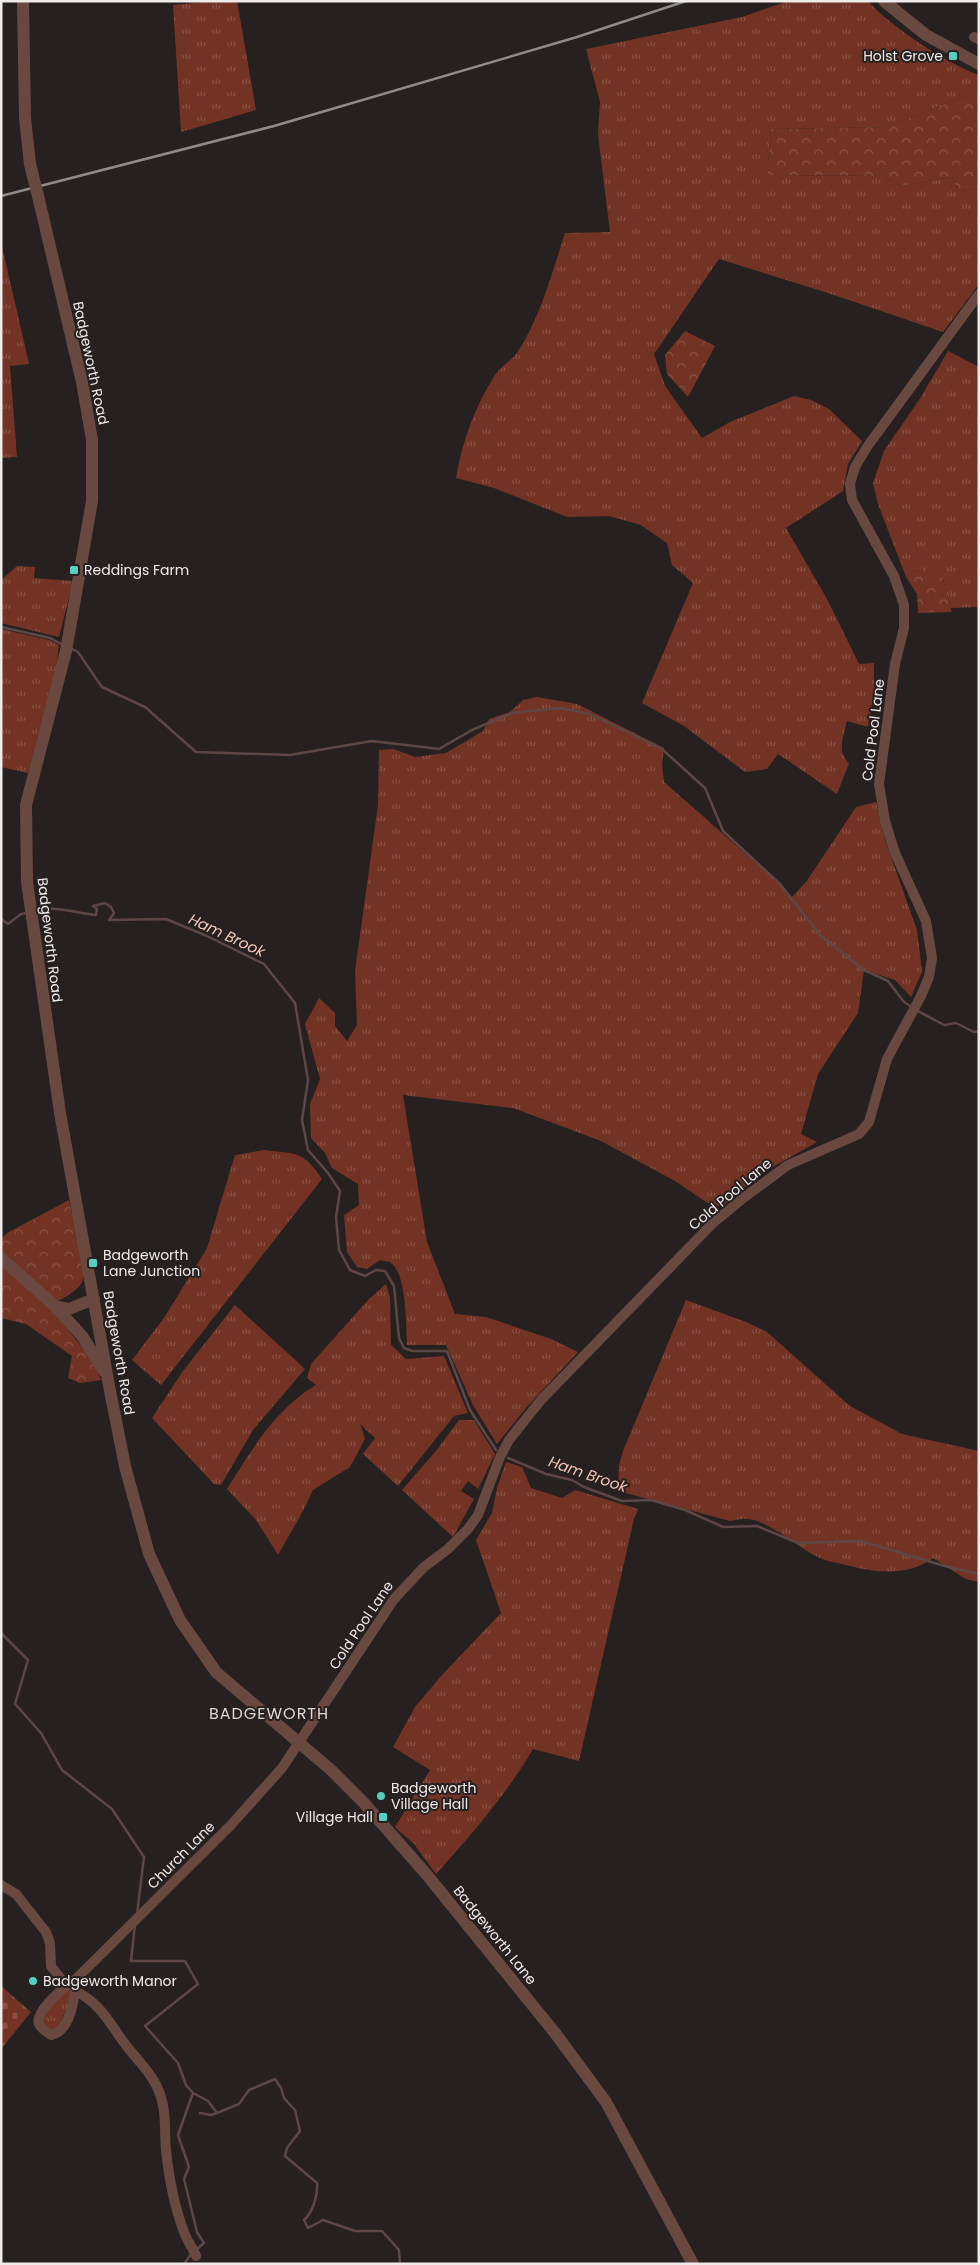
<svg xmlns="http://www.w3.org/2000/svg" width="980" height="2265" viewBox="0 0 980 2265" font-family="Poppins,sans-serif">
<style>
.grass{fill:url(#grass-tufts)}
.forest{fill:url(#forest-crowns)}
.cemetery{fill:url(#cemetery-stones)}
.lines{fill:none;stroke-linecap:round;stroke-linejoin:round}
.stream{stroke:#5d4646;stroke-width:2.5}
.minor{stroke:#69483f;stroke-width:10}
.tertiary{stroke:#69483f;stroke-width:12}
.rail{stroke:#908b8a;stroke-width:2.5}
.tertiary-bridge{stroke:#69483f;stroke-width:12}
.poi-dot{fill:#58cec0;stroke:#262120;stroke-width:2}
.labels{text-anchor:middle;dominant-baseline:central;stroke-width:4;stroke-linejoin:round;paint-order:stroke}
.poi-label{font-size:14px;fill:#efebea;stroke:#262120;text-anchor:start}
.street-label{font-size:14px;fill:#efebea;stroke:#262120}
.water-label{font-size:15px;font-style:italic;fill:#f3c5b9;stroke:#262120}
.quarter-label{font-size:16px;letter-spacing:1px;fill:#ddd7d5;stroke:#262120}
</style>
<defs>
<pattern id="grass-tufts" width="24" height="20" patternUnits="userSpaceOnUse" patternTransform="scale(1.25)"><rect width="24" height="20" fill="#733324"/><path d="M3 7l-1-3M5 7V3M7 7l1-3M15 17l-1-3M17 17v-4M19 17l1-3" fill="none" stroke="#875144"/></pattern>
<pattern id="forest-crowns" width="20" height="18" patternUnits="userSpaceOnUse" patternTransform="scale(1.25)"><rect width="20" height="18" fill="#733324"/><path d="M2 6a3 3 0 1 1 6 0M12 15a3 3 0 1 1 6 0" fill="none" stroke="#875144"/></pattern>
<pattern id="cemetery-stones" width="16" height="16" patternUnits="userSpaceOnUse" patternTransform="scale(1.25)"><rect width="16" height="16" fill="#733324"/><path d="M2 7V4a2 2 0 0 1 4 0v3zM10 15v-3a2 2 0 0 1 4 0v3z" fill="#875144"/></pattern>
</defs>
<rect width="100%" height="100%" fill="#262120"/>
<path class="grass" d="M217 1H237L256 110 181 132 173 5Z
M788 1H868C891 27 946 63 979 75V91L885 127 771 129 767 175 885 176 900 186 952 177 958 191 979 189V284L943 332 825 292 719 259 654 354 665 386 702 438 730 422 794 396 811 400 829 409 862 441 848 464 843 491 786 528 827 599 859 664 874 663V691L868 727 847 721C844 736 836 751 849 763L837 794 778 754 767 769 745 772 684 726 642 703 693 583 672 565 667 543 641 525 609 516 567 517 494 488 456 478C462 442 475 406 495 375 501 366 513 360 519 350 541 315 552 273 565 233L610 232 598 134 600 102 586 49 742 17Z
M1 242 29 364 10 366 17 457 1 458Z
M948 351 979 367V607L951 608 942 576 926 579 921 567 906 577 878 504 873 483 884 451 921 397Z
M17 566 35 567 34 578 73 581 59 637 1 623V580Z
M1 629 49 640 59 645 56 669 28 773 1 767Z
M537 697 577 704 664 748 662 765 664 782 780 884 791 898 806 882 856 807 876 802 885 840 917 930 922 972 911 997 895 980 864 970 858 1013 818 1074 801 1134 817 1142 760 1174 723 1206H712L675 1181 601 1141 513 1108 403 1095 427 1242 455 1314 486 1317 551 1339 578 1352 526 1408 497 1444 473 1405 446 1345H407C406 1327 407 1274 391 1263 389 1261 383 1261 380 1260L367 1269 357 1267 347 1252 344 1215 359 1205 358 1184 332 1168 325 1153 311 1138 310 1104 320 1079 305 1024 319 998 335 1013V1026L347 1041 357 1025 355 971 378 805 379 750 393 749 415 757 446 753 483 731 489 719 510 712 523 700Z
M264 1150C296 1154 303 1150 322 1179L161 1385 132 1360 164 1318 207 1248 235 1155Z
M386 1284 390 1298 391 1345 406 1359 444 1356 468 1413 454 1416 398 1486 363 1454 375 1438 360 1424 365 1439 350 1467 313 1490 303 1511 278 1555 256 1520 227 1489C251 1451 275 1409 316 1385L307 1378 311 1364 369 1299Z
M686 1300 746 1322 767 1332 850 1406 902 1434 979 1451V1582L966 1579 933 1558C906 1578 872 1572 842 1564 834 1562 826 1561 820 1558 800 1549 770 1522 749 1519 744 1518 736 1520 730 1521L618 1491 619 1465 623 1451Z
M235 1305 305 1369 253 1430 221 1485 214 1484 152 1418 183 1371Z
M459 1420H474L495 1454 478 1489 468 1481 461 1491 474 1499 453 1537 402 1490 436 1451Z
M506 1462 522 1467 531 1488 562 1498 575 1490 638 1509 634 1519 579 1761 533 1749C506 1795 471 1835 436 1874L414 1844 395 1827 430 1770 393 1747 415 1707 442 1675 501 1613 476 1540 492 1513 497 1488Z
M66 1985 75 1991 55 2034 40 2026 41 2013Z"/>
<path class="forest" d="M979 91V189L958 191 952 177 900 186 885 176 767 175 771 129 885 127Z
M685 331 715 346 688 397 667 374 665 355Z
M921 567 927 579 938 574 942 576 952 612 918 613 917 594 906 577Z
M69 1200C72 1217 90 1271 81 1284 75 1293 59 1300 50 1306L93 1362 101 1380 80 1383 68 1378 72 1356 26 1324 1 1318V1239L7 1233Z"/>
<path class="cemetery" d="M1 1986 31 2012 1 2049Z"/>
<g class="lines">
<path class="stream" d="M1 627 50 638 63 645
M70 648 78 652 102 687 145 707 196 752 290 755 372 741 439 749 472 730 512 713 560 708 590 714 662 749 705 788 723 831 780 884 821 936 864 970 888 981 904 1002 912 1007
M34 911C58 905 73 913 96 915L97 909 93 906 105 903 111 907 114 913 109 920 166 919 207 936 264 964 295 1003 308 1080 302 1120 308 1150 328 1173 340 1191 336 1217 339 1250 350 1270 365 1276 376 1270 385 1271 394 1286 399 1338 404 1348 412 1351H447L470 1410 496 1450
M1 919 8 924 21 914 27 913
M916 1010 944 1025 956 1023 974 1032 979 1031
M508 1458 546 1474 572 1480 584 1487 622 1501 651 1500 685 1510 723 1527 757 1526 798 1543 861 1541 948 1567 979 1574
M1 1633 28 1660 15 1704 41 1733 62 1770 112 1809 144 1857 137 1914
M135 1924 131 1961H185L198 1984 145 2026 178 2063 186 2085 193 2093 208 2101 217 2113 239 2104 249 2090 275 2079 281 2088 284 2098 295 2110 300 2131 287 2148 285 2156 317 2183C318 2195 313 2212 304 2220L308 2228 323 2220 355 2231H382L399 2250 400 2264
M193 2093 178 2135 189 2167 184 2179 197 2232 204 2243 196 2250
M200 2113 211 2115 217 2113
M184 2264 192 2253"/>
<path class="minor" d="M974 37 979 39
M1 1885 16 1894 46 1932 50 1943 51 1966 66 1985
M76 1979C75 1996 71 2031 51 2035 47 2032 41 2029 39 2024 34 2012 66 1985 76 1979L230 1826 282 1768 394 1599 424 1567 448 1549 468 1529 478 1515 500 1457 509 1440 541 1400 713 1223 746 1196 788 1165 859 1134 869 1122 887 1059 921 996 929 977 932 958 926 921 895 853 885 821 879 784 895 664 904 628V605L894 576 852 500 850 484 855 467 867 447 979 294
M75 1991C97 2001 107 2018 120 2037 133 2057 154 2073 161 2097 167 2115 164 2132 166 2150 169 2178 174 2206 184 2232 187 2241 193 2248 196 2256"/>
<path class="tertiary" d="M23 1 25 118 30 164
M884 1 926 35 979 64
M38 196 82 382 92 440V501L66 651 26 805 27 882 60 1113 110 1391 125 1466 149 1554 180 1620 216 1672 330 1769 363 1802 427 1875 555 2033 606 2102 693 2264
M1 1258 55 1306 82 1336 104 1371
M55 1306 69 1309 94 1299"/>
<path class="rail" d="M1 196 274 126 577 37 686 1"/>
<path class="tertiary-bridge" d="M30 164 38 196"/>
</g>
<g class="poi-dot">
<rect x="948" y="51" width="10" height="10" rx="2.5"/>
<rect x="69" y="565" width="10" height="10" rx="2.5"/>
<rect x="88" y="1258" width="10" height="10" rx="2.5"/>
<circle cx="381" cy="1796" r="5"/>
<rect x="378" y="1812" width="10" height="10" rx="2.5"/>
<circle cx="33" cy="1981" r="5"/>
</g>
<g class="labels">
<g class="poi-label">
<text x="943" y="56" text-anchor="end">Holst Grove</text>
<text x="84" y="570">Reddings Farm</text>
<text x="103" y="1255">Badgeworth<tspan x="103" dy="16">Lane Junction</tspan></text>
<text x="391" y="1788">Badgeworth<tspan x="391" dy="16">Village Hall</tspan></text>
<text x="373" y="1817" text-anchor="end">Village Hall</text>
<text x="43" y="1981">Badgeworth Manor</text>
</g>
<g class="street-label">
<text transform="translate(91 363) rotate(78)">Badgeworth Road</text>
<text transform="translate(873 730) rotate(-83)">Cold Pool Lane</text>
<text transform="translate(50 940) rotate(83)">Badgeworth Road</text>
<text transform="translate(730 1194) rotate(-40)">Cold Pool Lane</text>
<text transform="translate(119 1353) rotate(80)">Badgeworth Road</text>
<text transform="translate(361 1625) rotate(-56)">Cold Pool Lane</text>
<text transform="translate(181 1855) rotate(-45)">Church Lane</text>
<text transform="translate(495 1935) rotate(51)">Badgeworth Lane</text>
</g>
<g class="water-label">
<text transform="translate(227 935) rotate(25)">Ham Brook</text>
<text transform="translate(588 1474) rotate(19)">Ham Brook</text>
</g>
<g class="quarter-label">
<text x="269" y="1713">BADGEWORTH</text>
</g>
</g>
<rect width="980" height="2265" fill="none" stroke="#efebea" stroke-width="5"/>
</svg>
